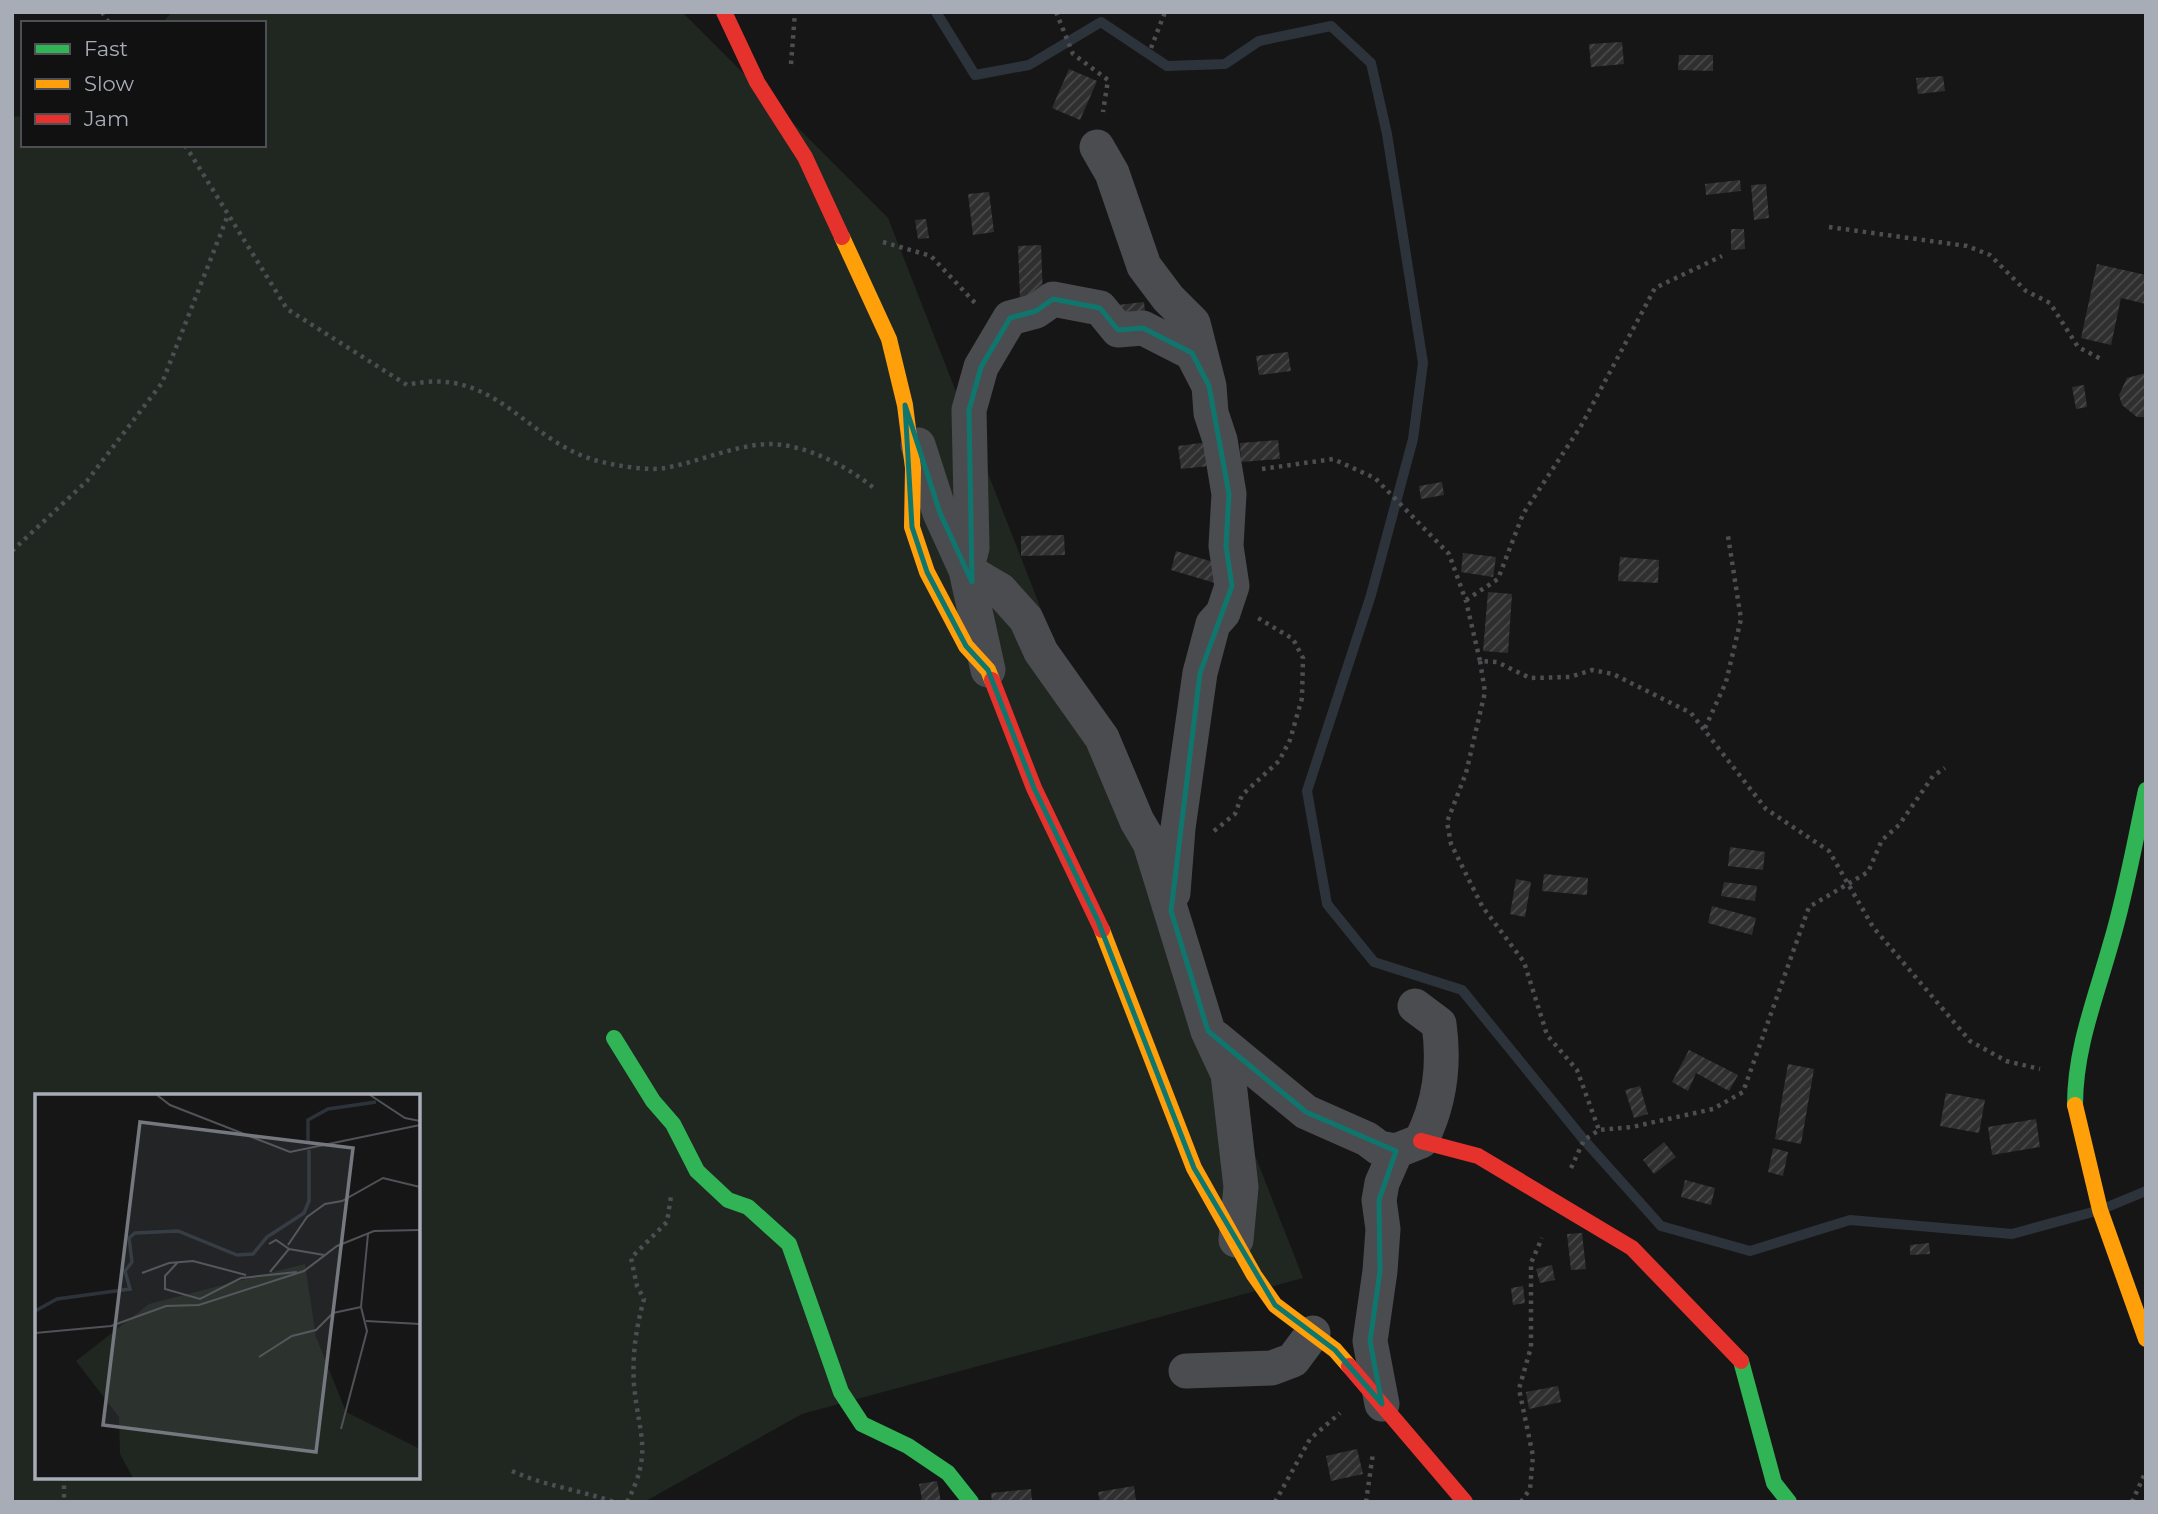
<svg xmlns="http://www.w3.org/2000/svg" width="2158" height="1514" viewBox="0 0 2158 1514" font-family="Montserrat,sans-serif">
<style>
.green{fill:#202721;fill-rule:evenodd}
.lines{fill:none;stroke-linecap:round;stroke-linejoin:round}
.stream{stroke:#2c333a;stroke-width:10}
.building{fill:url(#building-hatch)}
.path{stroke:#4c4e51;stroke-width:4.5;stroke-dasharray:3.5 5;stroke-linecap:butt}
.street{stroke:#4b4c4f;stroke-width:35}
.fast{stroke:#30b455;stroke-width:16}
.slow{stroke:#ff9f0a;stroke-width:16}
.jam{stroke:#e5322d;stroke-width:16}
.marked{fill:none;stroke:#0f766e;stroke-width:5;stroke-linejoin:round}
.inset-river{fill:none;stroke:#2c333a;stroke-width:3.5}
.inset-road{fill:none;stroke:#505257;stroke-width:2}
.view{fill:#75787f;fill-opacity:0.15;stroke:#75787f;stroke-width:3.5}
.inset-edge{fill:none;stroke:#a8acb7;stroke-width:3.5}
</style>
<defs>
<pattern id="building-hatch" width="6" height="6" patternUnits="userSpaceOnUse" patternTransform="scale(1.75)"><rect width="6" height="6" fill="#2f2f30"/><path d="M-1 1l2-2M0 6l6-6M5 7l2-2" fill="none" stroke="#4a4a4c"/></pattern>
</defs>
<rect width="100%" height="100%" fill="#161617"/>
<path class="green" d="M172 12H682L888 218 1303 1278 802 1414 644 1502H12V117L23 116V145H264V23H162ZM37 1096H418V1477H37Z"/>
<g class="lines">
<path class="stream" d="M936 12 975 75 1029 65 1101 22 1167 66 1225 64 1259 41 1331 26 1371 63 1387 134 1423 363 1413 439 1371 595 1307 791 1327 904 1374 962 1462 990 1584 1140 1661 1226 1750 1251 1850 1220 2012 1234 2100 1210 2146 1191"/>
</g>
<path class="building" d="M1622 42 1624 64 1591 67 1589 44Z
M1679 55H1713V71L1678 70Z
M1069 69 1097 81 1080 120 1052 108Z
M1943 76 1945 91 1918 94 1916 78Z
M1740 180 1741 191 1706 195 1705 184Z
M1766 184 1769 218 1754 220 1751 185Z
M989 192 994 232 973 235 968 194Z
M926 219 929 238 918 239 915 220Z
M1731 229H1744L1745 249 1731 250Z
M1041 245 1043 297 1020 298 1018 246Z
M2097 264 2146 275V304L2121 298 2111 345 2081 338Z
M1144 302 1146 320 1118 323 1117 305Z
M1288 352 1291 371 1259 375 1256 356Z
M2146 373V417H2137L2122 405 2119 395 2127 378Z
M2084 385 2087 407 2076 409 2072 387Z
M1278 440 1280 459 1241 462 1240 443Z
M1216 441 1219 465 1181 469 1178 446Z
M1442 482 1444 495 1421 499 1419 486Z
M1064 535 1065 555 1021 556V536Z
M1176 551 1220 564 1215 583 1171 570Z
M1463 553 1496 557 1493 577 1461 572Z
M1620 557 1659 560 1658 583 1618 581Z
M1488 592 1512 594 1508 653 1483 651Z
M1730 847 1765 852 1763 870 1728 866Z
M1544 874 1588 878 1587 895 1542 891Z
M1516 879 1531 882 1525 917 1510 914Z
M1724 882 1757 886 1755 901 1721 896Z
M1712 906 1756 918 1752 935 1708 923Z
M1689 1050 1738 1075 1729 1091 1696 1073 1688 1091 1672 1082Z
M1788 1064 1814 1069 1801 1144 1775 1139Z
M1640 1086 1648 1114 1634 1118 1625 1090Z
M1946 1093 1985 1100 1979 1133 1940 1126Z
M2036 1119 2040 1147 1992 1155 1988 1127Z
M1664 1142 1676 1157 1654 1174 1643 1160Z
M1773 1148 1788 1152 1783 1176 1768 1172Z
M1685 1180 1715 1188 1711 1205 1681 1197Z
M1582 1233 1586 1269 1571 1270 1567 1234Z
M1929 1243 1930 1254 1910 1255V1245Z
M1552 1265 1555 1280 1540 1283 1536 1269Z
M1523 1286 1525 1303 1513 1305 1511 1288Z
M1558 1386 1561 1402 1529 1409 1526 1392Z
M1357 1449 1363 1474 1331 1481 1326 1456Z
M937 1481 941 1502H917L922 1499 919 1484Z
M1134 1486 1136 1502H1100L1098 1492Z
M1031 1489 1032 1502H992L991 1493Z"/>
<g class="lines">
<path class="path" d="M102 12 109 23
M1056 12 1073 54 1108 80 1103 112
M1151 48 1165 12
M791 64 795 12
M185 145 287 309 407 385C498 364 525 444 602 462 619 466 648 471 665 468 699 462 734 445 769 444 805 444 847 466 875 489
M1829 227 1967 246 1990 255 2026 291 2050 303 2078 347 2101 359
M883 242 931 256 977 305
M1262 469 1333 459 1375 478 1449 554 1466 601 1480 661 1497 662 1530 678 1570 677 1592 670 1613 674 1691 713 1766 809 1829 851 1873 927 1970 1041 2006 1061 2040 1069
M12 551 87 481 162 383 228 215
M1466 600 1498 579 1523 514 1581 426 1655 288 1722 256
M1480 661 1485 692 1466 773 1447 822 1451 844 1482 906 1524 962 1547 1035 1577 1070 1599 1130
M1705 728 1726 682 1741 619 1728 536
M1214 831 1235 814 1242 795 1279 761 1290 740 1302 698 1303 658 1293 639 1258 618
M1571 1168 1584 1140 1599 1130 1632 1127 1713 1109 1743 1092 1809 907 1868 872 1882 840 1899 825 1933 776 1945 768
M512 1471C545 1486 580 1490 614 1502
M64 1477V1502
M627 1502C653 1452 639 1437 634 1385 632 1355 636 1328 644 1299L637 1286 631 1258 667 1222 671 1196
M1275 1502 1310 1439 1340 1413
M1366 1502 1373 1453
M1521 1502 1530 1489 1533 1456 1519 1389 1531 1347V1263L1542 1238
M2132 1502 2146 1471"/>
<path class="street" d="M1097 147 1112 173 1144 266 1168 298 1193 323 1209 386 1211 413 1220 440 1229 494 1226 546 1232 586 1223 613 1213 624 1200 673 1178 828 1173 893
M1209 386 1192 353 1143 328 1118 330 1100 308 1053 299 1036 311 1010 318 981 367 969 410 972 548 966 570 1000 590 1026 619 1041 652 1102 738 1137 821 1150 843 1208 1031 1228 1074 1241 1187 1236 1240
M918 445 940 513 966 570 988 670
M1216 1038 1306 1112 1367 1139 1379 1148 1396 1151 1421 1141C1440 1103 1445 1066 1439 1024L1415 1006
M1186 1371 1272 1368 1293 1360 1313 1333
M1382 1404 1370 1341 1380 1271 1383 1229 1379 1200 1382 1183 1396 1151"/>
<path class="fast" d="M614 1038 653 1101 673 1124 697 1171 728 1200 748 1207 789 1244 841 1392 862 1424 908 1446 948 1473 971 1502
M2075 1105C2075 1048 2096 997 2111 943 2126 893 2135 841 2146 790
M1741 1361 1774 1483 1789 1502"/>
<path class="slow" d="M842 237 889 339 905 405 913 468 912 527 927 572 966 646 988 670 992 680
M1102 930 1194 1168 1254 1275 1275 1305 1335 1350 1349 1366
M2075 1105 2100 1210 2146 1339"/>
<path class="jam" d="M724 12 757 82 805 157 842 237
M992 680 1034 788 1102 930
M1421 1141 1478 1156 1632 1248 1741 1361
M1349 1366 1465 1502"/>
</g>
<path class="marked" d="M1053 299 1100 308 1118 330 1143 328 1192 353 1209 386 1229 494 1226 546 1232 586 1200 673 1171 911 1208 1031 1306 1112 1396 1151 1379 1200 1380 1271 1370 1341 1382 1404 1335 1350 1275 1305 1194 1168 1098 921 1034 788 988 670 966 646 927 572 912 527 905 405 940 513 972 582 969 410 981 367 1010 318 1036 311Z"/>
<g transform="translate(35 1094)">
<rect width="385" height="385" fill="#161617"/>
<path d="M270 170 281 243 311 318 385 355V384H98L85 360 84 323 41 267 114 210Z" fill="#202721"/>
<path class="inset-river" d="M273 50V26L293 15 341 8M0 217 22 205 95 195 90 177 97 168 94 144 100 139 143 137 202 161 218 160 232 143 269 119 274 107V56"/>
<path class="inset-road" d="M122 1 135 11 255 58 385 31M335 1 370 24 385 27M234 150 241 146 254 155 235 178M253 151 272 123 290 110 307 107 348 84 385 93M254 155 289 161M143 168 130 182V195L165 205 206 184 262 178M107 179 134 169 158 167 211 181M331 227 385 230M0 239 76 232 131 212 164 211 269 177 302 152 339 137 385 136M224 263 257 242 281 236 298 219 326 213M306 335 332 237 326 213 333 140"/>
<path class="view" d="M105 28 318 54 281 358 68 331Z"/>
<rect width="385" height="385" class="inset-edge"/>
</g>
<rect width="2158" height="1514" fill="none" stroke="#a8acb7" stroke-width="28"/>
<rect x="21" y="21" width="245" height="126" fill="#111112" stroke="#4d4f54" stroke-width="2"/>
<rect x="35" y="44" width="35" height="10" fill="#30b455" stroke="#4d4f54" stroke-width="2"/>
<text x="84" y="56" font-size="21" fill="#a8acb7">Fast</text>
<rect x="35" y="79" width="35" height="10" fill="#ff9f0a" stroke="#4d4f54" stroke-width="2"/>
<text x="84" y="91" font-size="21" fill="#a8acb7">Slow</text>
<rect x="35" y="114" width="35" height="10" fill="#e5322d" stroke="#4d4f54" stroke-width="2"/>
<text x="84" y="126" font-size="21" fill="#a8acb7">Jam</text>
</svg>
